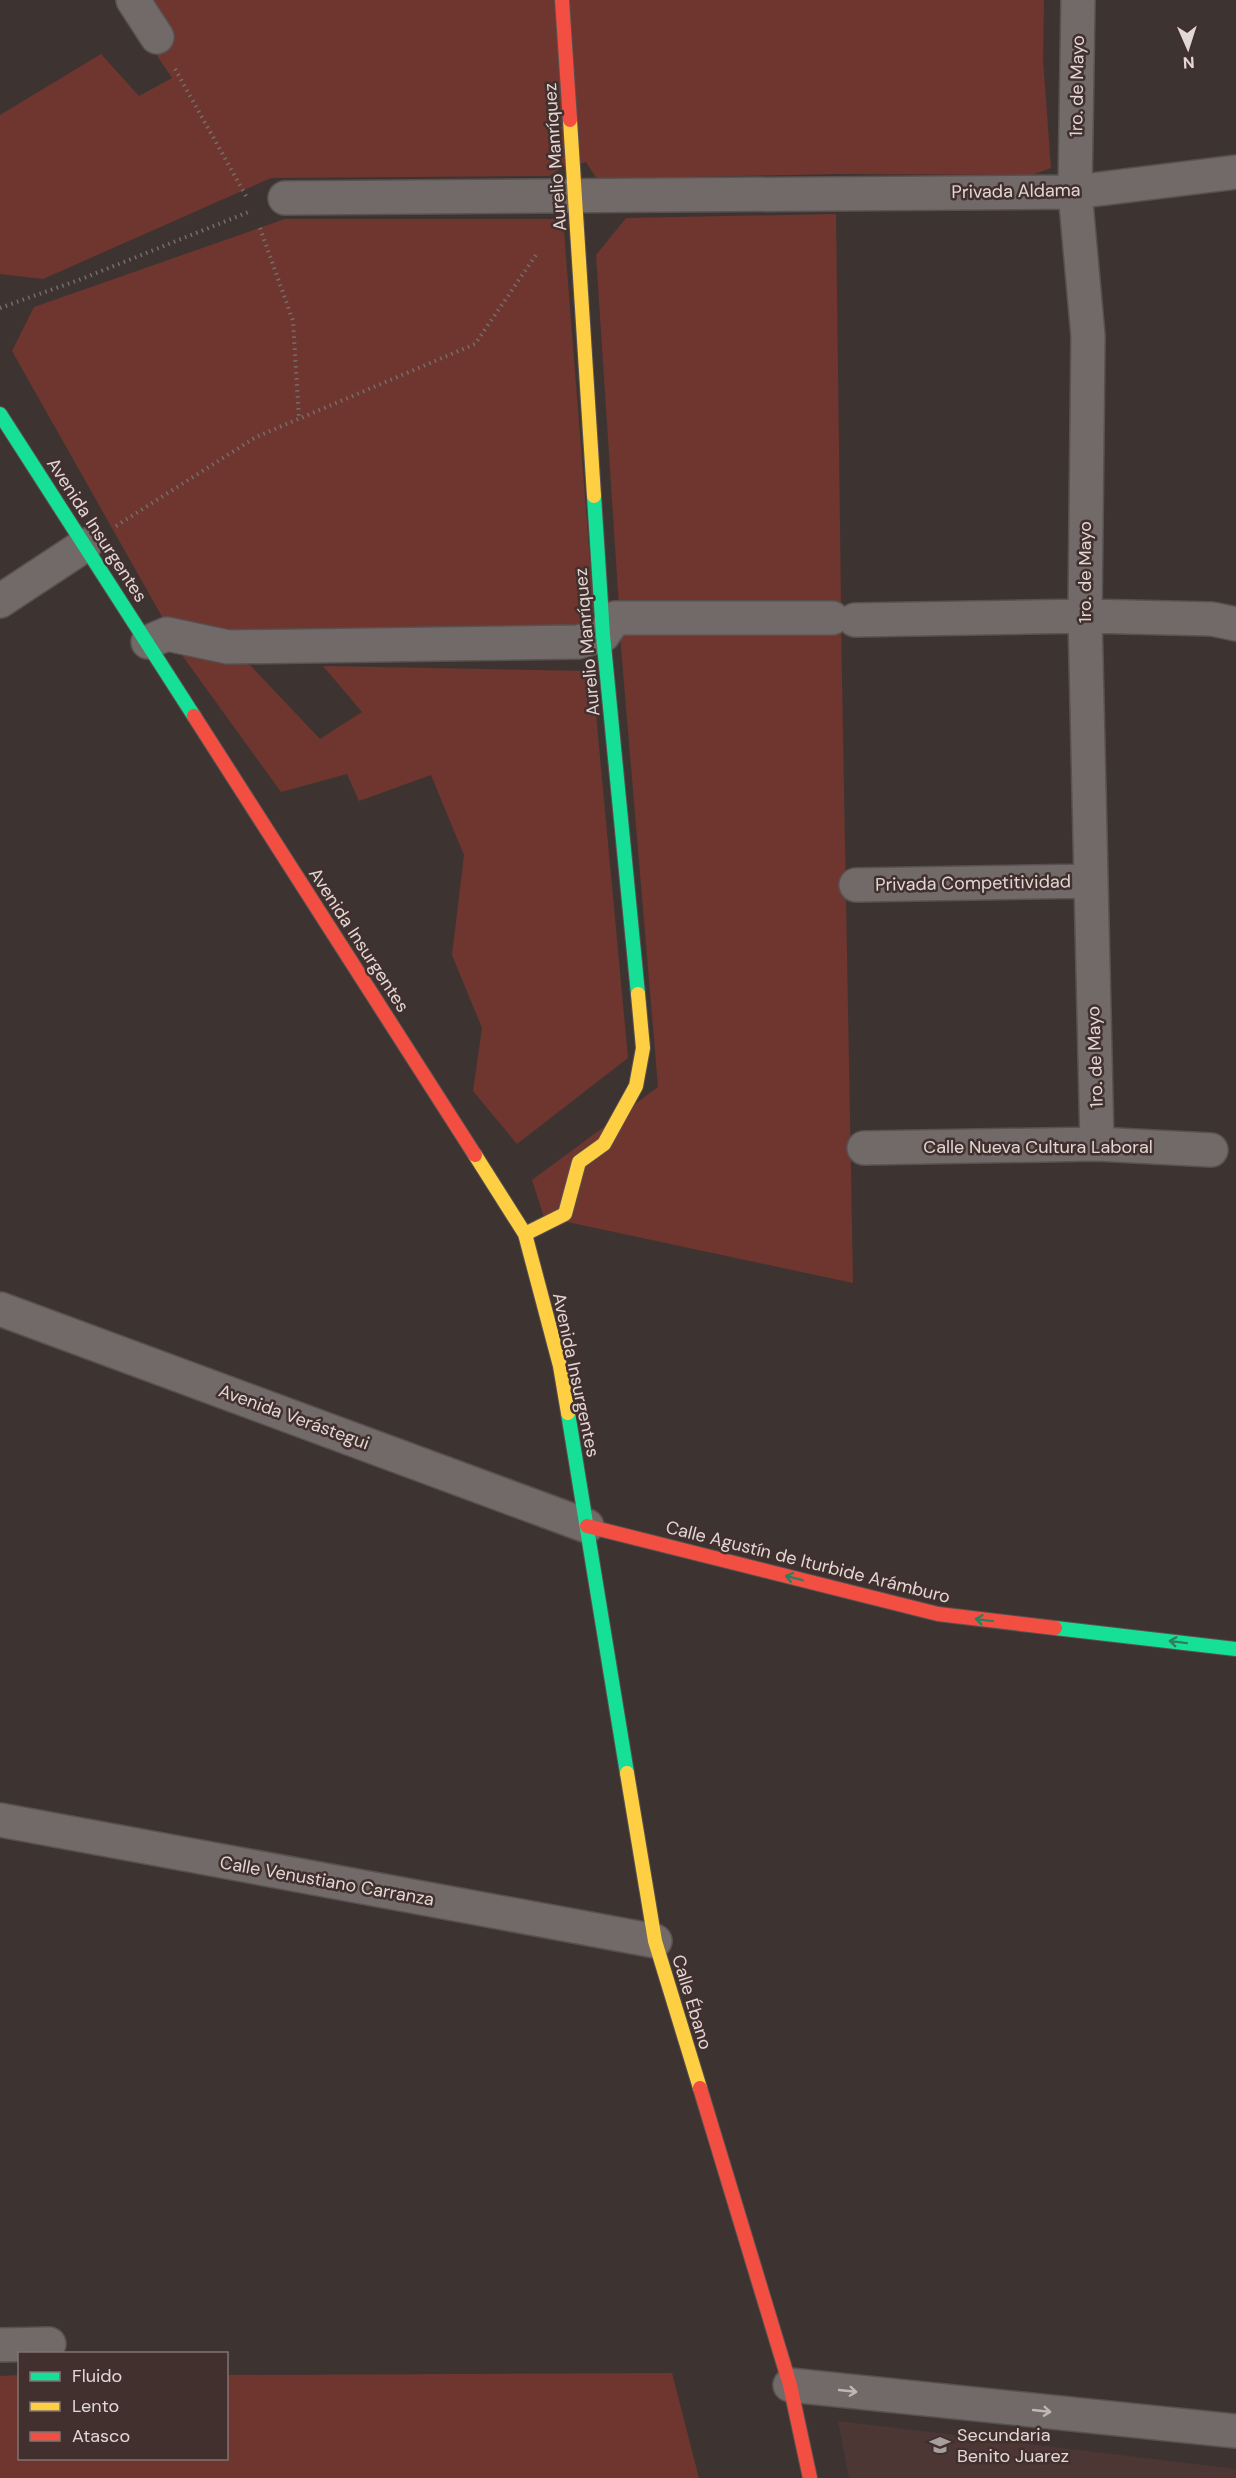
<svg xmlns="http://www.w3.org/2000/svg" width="1236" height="2478" viewBox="0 0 1236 2478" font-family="'DM Sans',sans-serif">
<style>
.built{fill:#4d3735}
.green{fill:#6e362f}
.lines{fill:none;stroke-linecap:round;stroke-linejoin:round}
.street-casing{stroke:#595150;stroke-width:36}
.fast-casing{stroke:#595150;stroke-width:16}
.slow-casing{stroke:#595150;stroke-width:16}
.jam-casing{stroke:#595150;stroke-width:16}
.path{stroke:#746e6d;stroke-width:4;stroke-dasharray:1.5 4.5;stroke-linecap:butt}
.street{stroke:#716a68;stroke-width:33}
.fast{stroke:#16e098;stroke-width:14}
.slow{stroke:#ffcf43;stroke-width:14}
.jam{stroke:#f24e42;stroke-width:14}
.oneway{stroke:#2e7f5e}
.oneway2{stroke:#c0b6b4}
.labels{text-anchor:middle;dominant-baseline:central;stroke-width:5;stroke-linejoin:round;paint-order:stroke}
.street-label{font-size:18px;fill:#e2d7d5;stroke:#41302e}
.poi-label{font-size:18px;fill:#e2d7d5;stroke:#41302e;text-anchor:start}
</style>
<rect width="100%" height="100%" fill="#3d3432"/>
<path class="built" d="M838 2421 1236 2469V2478H849Z"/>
<path class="green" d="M139 0H1044L1043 60 1051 168 1032 175 841 174 597 179 586 162 560 169 549 176 271 178 43 279 0 274V115L101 54 139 96 172 78 125 8Z
M836 214 841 605 619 607 596 255 626 218Z
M285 219H563L594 612 566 633 231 640 165 622 12 351 34 307Z
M619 624H841L853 1283 544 1217 532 1180 658 1087Z
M179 651 250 665 320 739 362 712 323 666 592 671 628 1058 517 1144 473 1091 482 1028 452 955 464 855 431 775 359 801 347 774 281 792Z
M672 2373 699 2478H0V2376L19 2375 20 2458H226L227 2375Z"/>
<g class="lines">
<g class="street-casing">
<path id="street" d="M133 0 157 37
M1078 0 1075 192 1088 336 1085 616 1097 1144
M285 198 1075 192 1236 172
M0 601 85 545
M855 620 1085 616 1212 619 1236 624
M148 642 167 634 228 647 578 642 603 635 615 618H832
M856 885 1090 881
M864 1148 1097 1144 1211 1150
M0 1309 587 1526
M0 1820 655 1941
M0 2345 49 2344
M790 2385 1236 2431"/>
</g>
<g class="fast-casing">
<path id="fast" d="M0 414 194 716
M594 496 603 635 638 994
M568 1413 627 1773
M1055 1628 1236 1649"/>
</g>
<g class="slow-casing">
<path id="slow" d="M570 120 594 496
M475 1155 525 1234 560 1366 568 1413
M525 1234 565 1214 579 1162 604 1144 636 1086 643 1048 638 994
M627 1773 655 1941 700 2088"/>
</g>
<g class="jam-casing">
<path id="jam" d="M562 0 570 120
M194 716 475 1155
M587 1526 938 1614 1055 1628
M700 2088 790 2385 810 2478"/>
</g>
<path class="path" d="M175 69 246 196
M260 228 293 321 299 419
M0 308 79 280 251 211
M116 526 256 437 475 344 538 252"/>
<use href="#street" class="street"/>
<use href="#fast" class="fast"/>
<use href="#slow" class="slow"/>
<use href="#jam" class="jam"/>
</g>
<defs><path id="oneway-shaft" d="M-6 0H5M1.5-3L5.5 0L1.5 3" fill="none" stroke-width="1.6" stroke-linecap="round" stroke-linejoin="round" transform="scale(1.5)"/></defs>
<g class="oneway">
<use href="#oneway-shaft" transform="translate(794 1578) rotate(-166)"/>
<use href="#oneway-shaft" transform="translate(984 1620) rotate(-173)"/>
<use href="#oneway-shaft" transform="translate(1178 1642) rotate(-173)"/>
</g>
<g class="oneway2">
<use href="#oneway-shaft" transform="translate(848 2391) rotate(6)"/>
<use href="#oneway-shaft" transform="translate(1042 2411) rotate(6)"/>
</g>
<defs>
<g id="school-bare" transform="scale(1.62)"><path d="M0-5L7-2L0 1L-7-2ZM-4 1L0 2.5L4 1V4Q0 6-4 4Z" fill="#a89e9c" stroke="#41302e" stroke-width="2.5" paint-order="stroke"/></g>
</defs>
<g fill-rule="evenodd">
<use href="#school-bare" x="940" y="2445"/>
</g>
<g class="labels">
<g class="street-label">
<text transform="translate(1077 86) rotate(-89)">1ro. de Mayo</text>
<text transform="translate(555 157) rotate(-94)">Aurelio Manríquez</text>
<text transform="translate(1016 191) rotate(-1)">Privada Aldama</text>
<text transform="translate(97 530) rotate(57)">Avenida Insurgentes</text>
<text transform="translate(1085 572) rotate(-90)">1ro. de Mayo</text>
<text transform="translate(587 642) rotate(-95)">Aurelio Manríquez</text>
<text transform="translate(973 883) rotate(-1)">Privada Competitividad</text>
<text transform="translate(359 940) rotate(57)">Avenida Insurgentes</text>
<text transform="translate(1095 1057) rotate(-92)">1ro. de Mayo</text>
<text x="1038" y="1147">Calle Nueva Cultura Laboral</text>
<text transform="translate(576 1375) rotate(78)">Avenida Insurgentes</text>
<text transform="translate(294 1417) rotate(20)">Avenida Verástegui</text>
<text transform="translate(808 1562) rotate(14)">Calle Agustín de Iturbide Arámburo</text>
<text transform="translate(327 1881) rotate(10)">Calle Venustiano Carranza</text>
<text transform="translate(692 2002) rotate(73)">Calle Ébano</text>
</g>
<g class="poi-label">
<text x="957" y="2435">Secundaria<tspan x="957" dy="21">Benito Juarez</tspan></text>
</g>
</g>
<rect x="18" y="2352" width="210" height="108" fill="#41302e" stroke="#817371" stroke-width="1.5"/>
<rect x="30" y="2372" width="30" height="9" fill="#16e098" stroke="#817371" stroke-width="1.5"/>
<text x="72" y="2382" font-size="18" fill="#e2d7d5">Fluido</text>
<rect x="30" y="2402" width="30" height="9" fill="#ffcf43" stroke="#817371" stroke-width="1.5"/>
<text x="72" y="2412" font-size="18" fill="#e2d7d5">Lento</text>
<rect x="30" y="2432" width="30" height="9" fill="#f24e42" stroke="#817371" stroke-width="1.5"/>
<text x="72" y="2442" font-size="18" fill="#e2d7d5">Atasco</text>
<g transform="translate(1188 48) rotate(177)" stroke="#41302e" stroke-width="4.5" paint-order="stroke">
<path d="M0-4.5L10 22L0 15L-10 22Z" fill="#e2d7d5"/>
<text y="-9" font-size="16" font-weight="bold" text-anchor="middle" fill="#e2d7d5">N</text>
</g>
</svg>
